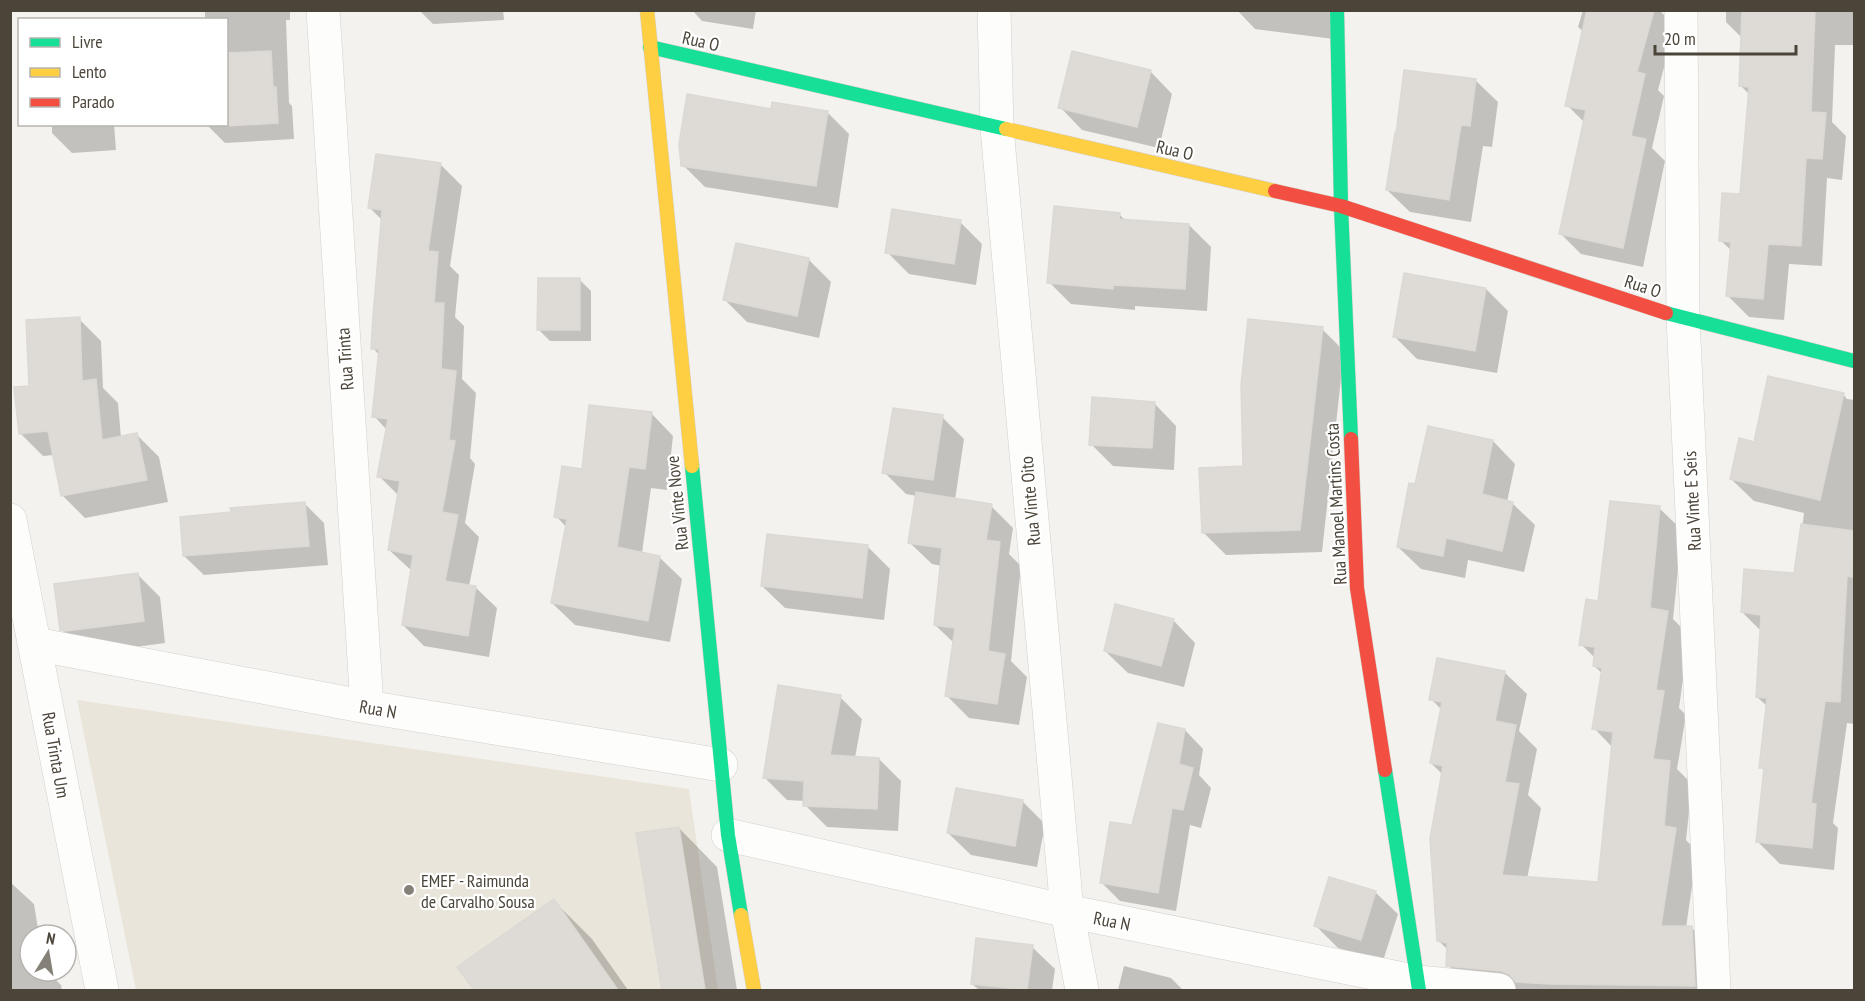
<svg xmlns="http://www.w3.org/2000/svg" width="1865" height="1001" viewBox="0 0 1865 1001" font-family="'PT Sans Narrow',sans-serif">
<style>
.education{fill:#eae5da}
.shadow{fill:#0003}
.building{fill:#dedbd6;stroke:#dcd9d4;stroke-width:1.5}
.lines{fill:none;stroke-linecap:round;stroke-linejoin:round}
.street-casing{stroke:#d2d0cb;stroke-width:34}
.fast-casing{stroke:#d3cfc5;stroke-width:15}
.slow-casing{stroke:#d3cfc5;stroke-width:15}
.jam-casing{stroke:#d3cfc5;stroke-width:15}
.street{stroke:#fdfdfc;stroke-width:33}
.fast{stroke:#16e098;stroke-width:14}
.slow{stroke:#ffcf43;stroke-width:14}
.jam{stroke:#f24e42;stroke-width:14}
.poi-dot{fill:#868178;stroke:#fff;stroke-width:2}
.labels{text-anchor:middle;dominant-baseline:central;stroke-width:4.5;stroke-linejoin:round;paint-order:stroke}
.street-label{font-size:18px;fill:#4b4439;stroke:#fff}
.poi-label{font-size:18px;fill:#4b4439;stroke:#fff;text-anchor:start}
</style>
<rect width="100%" height="100%" fill="#f4f2ee"/>
<path class="education" d="M77 700 689 789 718 990H136Z"/>
<path class="shadow" d="M205 10H290V20H286L289 103 292 106 294 139 225 143 208 126V124H226V20H205Z
M419 10H503L504 20 433 24Z
M692 10H756L753 29 702 21Z
M1237 10H1337L1334 39 1255 29Z
M1583 10H1659L1675 26 1658 90 1664 96 1652 148 1665 161 1643 267 1581 254 1561 234 1585 123 1567 105 1584 32 1578 27Z
M1726 10H1854V45H1835L1832 122 1846 136 1842 180 1827 178 1822 266 1789 264 1784 320 1749 317 1728 296 1732 251 1720 240 1741 196 1750 95 1741 86 1743 39 1726 22Z
M1150 71 1172 94 1159 148 1082 130 1060 107Z
M1475 80 1498 102 1492 147 1483 146 1471 222 1410 212 1387 190Z
M772 110 827 112 849 134 838 208 705 187 683 165Z
M52 124H114L116 150 72 153 52 133Z
M441 165 462 186 450 266 459 275 455 317 464 326 462 379 476 393 470 458 475 464 465 523 479 537 469 586 475 587 497 608 489 657 424 646 403 625 412 571 389 550 399 496 379 476 387 430 374 416 380 356 373 348 383 221 370 208Z
M1119 214 1126 221 1189 225 1211 247 1207 311 1135 306V310L1071 304 1049 282Z
M960 222 982 244 976 285 909 274 887 252Z
M737 244 809 260 831 282 819 338 747 322 725 300Z
M580 280 591 291V341H550L538 329Z
M1486 289 1508 311 1497 373 1417 359 1395 337Z
M79 319 101 341 103 388 118 403 121 438 137 435 159 457 168 502 85 518 62 495 54 455 43 456 20 433 31 387Z
M1322 329 1344 351 1322 552 1226 555 1204 533 1245 468Z
M1843 394 1847 399 1854 400V724L1847 723 1833 823 1838 828 1834 870 1780 864 1758 842 1765 772 1761 767 1768 707 1757 697 1761 631 1742 612 1796 575 1804 513 1754 501 1731 479 1755 444Z
M1154 403 1176 426 1174 470 1113 466 1091 444Z
M651 413 673 436 667 490 651 488 642 553 659 557 682 579 670 642 575 625 552 603 567 528 556 516 584 471Z
M942 417 964 439 955 500 991 506 1013 528 1009 554 1021 566 1011 661 1027 677 1019 725 969 718 946 695 954 643 935 625 942 566 932 564 909 542 917 496 906 494 884 472Z
M1493 441 1515 464 1507 502 1512 503 1535 525 1524 572 1468 560 1465 578 1421 569 1398 547 1416 486Z
M304 503 324 523 328 565 204 575 184 556Z
M1659 508 1682 530 1673 619 1689 635 1679 708 1686 715 1677 769 1692 784 1686 840 1697 851 1686 928H1692L1714 950 1716 990H1498L1470 988 1448 965V950L1439 941 1443 775 1431 763 1442 710 1431 699 1504 672 1527 694 1519 731 1537 749 1528 795 1541 808 1527 879 1599 884 1613 748 1594 728 1603 674 1594 666 1595 658 1581 644 1600 603Z
M868 547 890 569 884 620 785 608 762 586Z
M138 575 160 597 165 643 90 653 84 651 61 629Z
M1173 620 1195 643 1184 687 1128 673 1105 651Z
M840 697 862 719 855 758 879 759 901 781 898 831 827 827 805 805V801L787 800 765 778Z
M1185 730 1203 749 1199 775 1211 788 1201 828 1190 825 1176 911 1120 901 1102 883Z
M1022 801 1045 824 1037 867 971 855 948 833Z
M679 828 717 867 737 990H663L637 834Z
M10 882 34 904 39 935H30V971H47L61 985 62 990H10Z
M1375 892 1398 914 1383 961 1338 948 1316 926Z
M554 901 592 939 628 990H476L459 967Z
M1032 947 1055 969 1052 990H979L972 984Z
M1124 966 1171 978 1183 990H1118Z"/>
<path class="building" d="M1587 10H1654L1637 72 1645 74 1631 136 1646 139 1623 248 1559 234 1586 110 1565 106Z
M1742 10H1815L1811 112 1826 113 1822 159 1806 158 1801 246 1768 244 1763 299 1726 296 1731 242 1719 241 1722 193 1740 194 1749 87 1739 86Z
M271 51 273 87H276L278 123 226 126V53Z
M1072 51 1151 70 1137 127 1058 108Z
M1404 70 1476 79 1470 126 1461 125 1449 200 1386 190 1395 133 1396 134Z
M687 94 771 109 772 102 828 111 816 186 681 166 679 144Z
M376 154 441 163 428 251 438 252 434 303H444L441 369 456 371 449 440 455 441 442 512 458 515 445 581 476 586 468 636 402 625 413 555 388 550 400 481 377 477 388 419 372 417 379 349H371L373 316 382 210 368 208Z
M1054 206 1120 213 1119 219 1189 224 1185 289 1113 285V289L1047 283Z
M892 209 961 220 954 264 885 253Z
M736 243 809 258 797 316 723 300Z
M1404 273 1486 288 1475 351 1393 337Z
M538 278H580V330H537Z
M80 317 82 381 96 379 102 440 137 433 147 480 61 496 48 431 19 434 14 387 29 386 26 320Z
M1248 319 1323 327 1300 530 1202 533 1199 468 1243 466 1241 385Z
M1768 376 1844 393 1820 500 1730 479 1739 438 1754 442Z
M1092 397 1155 402 1152 448 1089 445Z
M589 405 652 412 645 469 629 467 617 547 660 556 648 621 551 603 567 519 554 517 562 466 582 469Z
M893 408 943 415 933 480 882 473Z
M1428 426 1493 440 1482 494 1513 502 1502 551 1446 538 1443 556 1397 547 1409 483 1415 484Z
M916 492 992 504 986 540 1000 542 988 651 1005 654 997 704 945 696 955 628 934 625 942 548 908 543Z
M1610 501 1660 506 1650 608 1668 611 1656 690 1664 691 1653 759 1670 761 1664 826 1676 828 1661 926H1692L1695 986 1550 984 1516 982 1509 974 1501 971 1446 966 1447 943 1437 941 1430 839 1443 766 1430 763 1442 702 1429 700 1437 658 1505 671 1495 721 1516 725 1505 782 1519 784 1502 875 1598 882 1613 732 1592 729 1602 668 1593 666 1595 647 1579 645 1586 599 1598 601Z
M305 502 309 546 183 556 180 517 231 512 230 508Z
M1801 524 1854 531 1852 577 1847 576 1840 702 1825 701 1811 803 1816 804 1812 848 1756 842 1764 768H1759L1767 698 1756 697 1761 615 1741 612 1744 569 1794 573Z
M767 534 868 545 862 598 761 586Z
M138 573 144 621 66 631 60 630 54 584Z
M1115 604 1174 619 1161 666 1104 651Z
M778 685 841 695 830 755 879 758 877 809 803 806 804 781 763 778Z
M1158 723 1185 729 1179 764 1193 768 1183 810 1172 808 1158 893 1100 883 1110 822 1132 825Z
M956 788 1023 800 1015 846 947 833Z
M679 827 705 990H662L636 833Z
M1329 877 1376 891 1361 940 1314 926Z
M554 899 618 990H474L457 967Z
M976 938 1033 945 1027 990 971 984Z"/>
<g class="lines">
<g class="street-casing">
<path id="street" d="M323 10 367 707
M994 10 997 128 1067 911 1082 990
M1681 10 1683 318 1714 990
M10 520C42 677 70 834 102 990
M35 644 367 707 721 765
M728 835 1067 911 1418 982 1499 990"/>
</g>
<g class="fast-casing">
<path id="fast" d="M1337 10 1341 206 1351 439
M650 47 1006 129
M1666 313 1854 361
M692 466 728 835 741 915
M1385 770 1419 990"/>
</g>
<g class="slow-casing">
<path id="slow" d="M647 10 692 466
M1006 129 1275 191
M741 915 754 990"/>
</g>
<g class="jam-casing">
<path id="jam" d="M1275 191 1341 206 1666 313
M1351 439 1357 588 1385 770"/>
</g>
<use href="#street" class="street"/>
<use href="#fast" class="fast"/>
<use href="#slow" class="slow"/>
<use href="#jam" class="jam"/>
</g>
<circle class="poi-dot" cx="409" cy="890" r="6"/>
<g class="labels">
<g class="street-label">
<text transform="translate(701 41) rotate(13)">Rua O</text>
<text transform="translate(1175 150) rotate(13)">Rua O</text>
<text transform="translate(1643 286) rotate(18)">Rua O</text>
<text transform="translate(345 359) rotate(-94)">Rua Trinta</text>
<text transform="translate(1030 501) rotate(-95)">Rua Vinte Oito</text>
<text transform="translate(1692 501) rotate(-93)">Rua Vinte E Seis</text>
<text transform="translate(677 503) rotate(-96)">Rua Vinte Nove</text>
<text transform="translate(1336 504) rotate(-93)">Rua Manoel Martins Costa</text>
<text transform="translate(378 709) rotate(10)">Rua N</text>
<text transform="translate(56 755) rotate(80)">Rua Trinta Um</text>
<text transform="translate(1112 921) rotate(11)">Rua N</text>
</g>
<g class="poi-label">
<text x="421" y="880">EMEF - Raimunda<tspan x="421" dy="21">de Carvalho Sousa</tspan></text>
</g>
</g>
<rect width="1865" height="1001" fill="none" stroke="#4b4439" stroke-width="24"/>
<rect x="18" y="18" width="210" height="108" fill="#ffffff" stroke="#b7b4b0" stroke-width="1.5"/>
<rect x="30" y="38" width="30" height="9" fill="#16e098" stroke="#b7b4b0" stroke-width="1.5"/>
<text x="72" y="48" font-size="18" fill="#4b4439">Livre</text>
<rect x="30" y="68" width="30" height="9" fill="#ffcf43" stroke="#b7b4b0" stroke-width="1.5"/>
<text x="72" y="78" font-size="18" fill="#4b4439">Lento</text>
<rect x="30" y="98" width="30" height="9" fill="#f24e42" stroke="#b7b4b0" stroke-width="1.5"/>
<text x="72" y="108" font-size="18" fill="#4b4439">Parado</text>
<g transform="translate(48 953) rotate(11)"><circle r="28" fill="#ffffff" stroke="#b7b4b0" stroke-width="1.5"/>
<path d="M0-4.5L10 22L0 15L-10 22Z" fill="#868178"/>
<text y="-9" font-size="16" font-weight="bold" text-anchor="middle" fill="#4b4439">N</text>
</g>
<path d="M1655 45v9h141v-9" fill="none" stroke="#4b4439" stroke-width="3"/>
<text x="1664" y="45" font-size="18" fill="#4b4439" stroke="#ffffff" stroke-width="4.5" paint-order="stroke">20 m</text>
</svg>
